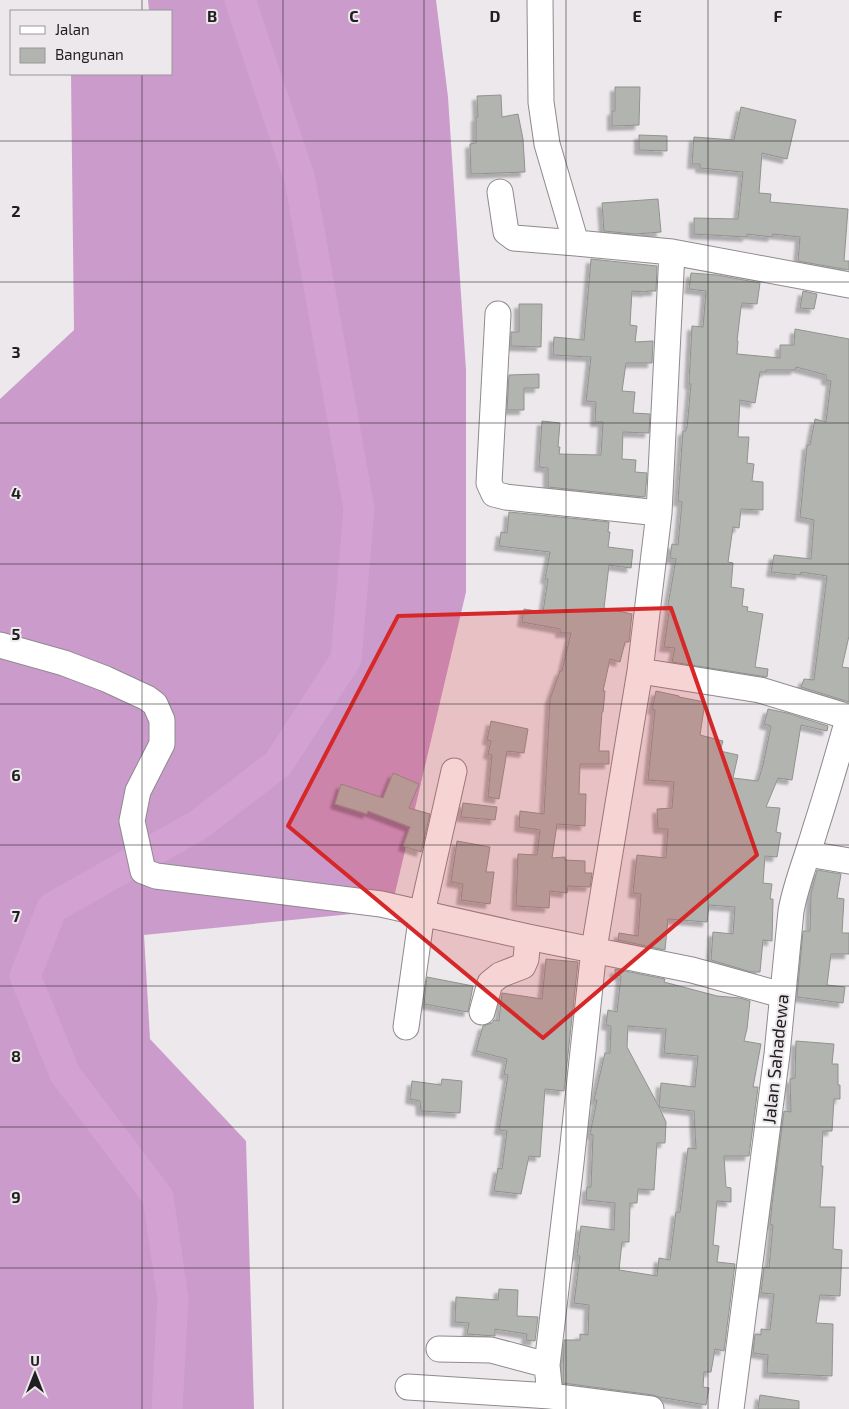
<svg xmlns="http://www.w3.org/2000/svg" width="849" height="1409" viewBox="0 0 849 1409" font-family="'Exo 2',sans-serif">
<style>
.forest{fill:#cb9bcb}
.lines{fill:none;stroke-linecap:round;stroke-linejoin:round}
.river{stroke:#d3a2d3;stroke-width:31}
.building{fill:#b1b4af;stroke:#91938e;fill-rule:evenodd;filter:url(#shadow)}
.minor-casing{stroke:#8e8a8e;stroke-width:27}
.minor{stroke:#fff;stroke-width:25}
.marked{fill:#d62828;fill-opacity:0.2;stroke:#d62828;stroke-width:4;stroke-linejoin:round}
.grid{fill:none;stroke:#201e20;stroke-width:1;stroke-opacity:0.55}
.labels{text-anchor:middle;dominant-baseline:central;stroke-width:4;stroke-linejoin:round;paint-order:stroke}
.street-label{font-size:18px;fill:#201e20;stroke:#ece8ec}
.grid-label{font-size:16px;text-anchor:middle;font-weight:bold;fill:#201e20;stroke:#ece8ec;stroke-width:4;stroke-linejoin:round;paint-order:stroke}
</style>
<defs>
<filter id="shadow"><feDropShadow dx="-4.5" dy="4.5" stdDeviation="1" flood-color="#0004"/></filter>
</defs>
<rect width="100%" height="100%" fill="#ece8ec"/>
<path class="forest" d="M148 0H436L448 97 466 370V592L391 910 144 935 150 1039 246 1141 254 1409H0V399L74 330 71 74H171V11H149Z"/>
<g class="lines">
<path class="river" d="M167 1409 173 1299 158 1197 65 1074 25 976 52 908 198 825 278 764 346 659 359 509 300 180 240 0"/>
</g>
<path class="building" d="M615 87H640L639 125 612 126V111H615Z
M501 95 502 117 518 114 523 139 525 172 471 174 470 144 476 143V117H478L477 96Z
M741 107 796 120 787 159 762 153 759 193 771 194 770 202 848 209 844 261H849V270L798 261 800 237 773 234 772 237 747 234V237L694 234V218L738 219 743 172 700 168V164H692L694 137 734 140Z
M639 135 667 136V151L639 150Z
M658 199 661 232 635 234 604 231 602 203Z
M591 259 657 266 656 291H647V292L632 291 630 325 637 326 635 342 653 341 652 363H626L622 391 635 392 633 413 650 414 649 433 623 432 622 459 636 460 635 472 647 473 645 497 548 487V468L539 467 542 421 560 423 558 447H560L559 454 601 455 603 422H595L596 402 586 401 591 357 553 355 554 337 584 340Z
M691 273 717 275 760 283 757 304 742 303V307H741L737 341H738L737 354 780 358V345H794L795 329 849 339V636L842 667 849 668V702L801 687 804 679 814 680 827 576 801 572 800 575 771 572 774 555 811 559 814 520 800 517 807 445H810L815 419 826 422 831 381 826 380V375L796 367 795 370H766V372H760L755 403 740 400 738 437H749L747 463 754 464 752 481 763 482V510L741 509 739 528 733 527 728 562 733 563 731 587 744 589 742 606 748 607 747 611 763 614 755 667 768 669 767 677 672 662 675 648 664 647 670 606 668 605 676 559 670 558 672 544 678 545 682 502 678 501 683 431H686V428H687L691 384H689L692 326 703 327 706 291 689 289Z
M803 291 817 294 814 309 800 308Z
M519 304H542L541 347 511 346V332H519Z
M539 374V388H524V410H507L509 375Z
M509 512 609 522 608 532H610L608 547 633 550 631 568 609 565 604 608 632 614 629 642H625L620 662 610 659 603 691H605L603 712H602L599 751H609V764H580L579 794H586L585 826 557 824 552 858 565 857V860L585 861V873H592L590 887 568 886 567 893 550 891 549 908 516 906 518 854 537 855 540 830 519 827 520 811 544 814 550 699 560 671H562L571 633H560V629L522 622 524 609 543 612 548 579H545L550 552 499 546 501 532 507 533Z
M656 691 679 696V697L705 702 700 735 723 741 720 751 738 755 733 778 758 781 763 765 771 726 764 724 768 709 787 713 828 726 827 731 801 725 792 780 778 778 766 807 780 808 776 832 781 833 777 857 765 856 763 883 772 884 770 899H773L772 941 763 940 760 972H751L711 960 713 932 733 934 735 907 709 905 707 922 668 919 665 950 618 940 619 933 638 936 641 894 633 893 637 855 666 858 668 829H658L657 809 672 808 674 782 648 780 655 710 652 709Z
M491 721 528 729 524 753 507 751 499 799 488 797 492 755 488 754 491 741 487 740Z
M393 773 419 784 409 808 430 814 421 852 403 846 410 827 368 811 367 814 335 804 341 784 383 798Z
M463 803 497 807 495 820 461 817Z
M457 841 490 847 486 872H494L490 904 461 900 463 884 451 882Z
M817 870 841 874 837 898 844 899 842 933H849V954H831L827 985 845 987 843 1003 797 997 803 931H810L811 894Z
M546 959 578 962 564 1091 545 1089 540 1157 529 1156 521 1194 494 1191 498 1168 502 1169 507 1131 499 1130 508 1075 504 1074 507 1059 476 1051 483 1026 492 1023 494 1020 499 1021 502 993 542 999Z
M615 969 665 979 664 982 717 996 740 998 750 1001 747 1029 744 1041 761 1044 753 1087H758L749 1156H724L726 1187 731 1188V1202L717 1201 713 1245 719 1246 717 1262 735 1264 724 1351 715 1349 711 1372H704L703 1387 709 1388 706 1405 659 1397 653 1395 563 1383 564 1340H580V1334L588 1335 589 1305 574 1303 580 1256H577L581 1226 614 1230 615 1203 586 1200 587 1187H591L593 1135 590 1134 597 1100H594L605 1053H610L611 1026 606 1025 608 1010 617 1012 621 976 615 974ZM628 1026 666 1029 664 1053 698 1056 695 1087 661 1083 659 1107 627 1047ZM659 1107 694 1111 696 1149 688 1148 680 1212H676L670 1260 659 1258 657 1276 619 1270 622 1242H629L630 1203H637L638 1189 654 1190 657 1143H665L666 1122Z
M427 977 473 986 468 1012 424 1004Z
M796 1041 834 1044 832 1064H838V1085H840V1099H834L832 1131H823L821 1166H823L820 1207H835L833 1249 842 1250 840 1296 820 1295 816 1323 833 1324 832 1376 767 1373 768 1355 753 1353 755 1334 761 1335V1329L770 1330 774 1294 761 1293 764 1267 769 1268 773 1225 770 1224 772 1205 784 1111 791 1112 790 1079 795 1078Z
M442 1079 462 1081 460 1113 421 1111 420 1101 410 1099 412 1081 441 1085Z
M499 1289 518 1290 517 1316 538 1317 535 1341 526 1340 527 1334 495 1329V1336L467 1334 469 1323 455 1322 456 1297 498 1300Z
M760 1395 799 1401V1409H758Z"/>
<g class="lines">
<g class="minor-casing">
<path id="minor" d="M540 0 541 102 547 144 576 243 672 252 849 285
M500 192 506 232 514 238 576 243
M498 314 489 483 494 494 506 497 659 513
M0 645 64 663 106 679 147 698 155 704 162 720V744L138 791 132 821 143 871 156 876 381 904 528 937 692 970 782 995
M640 671 760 690 849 717
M808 854 849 861
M482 1012 490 983 500 975 523 966 526 959 528 937
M406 1027 422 913 454 771
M439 1349 491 1350 547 1365
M408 1387 550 1396 651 1409
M550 1396 547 1365 571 1163 594 949 640 671 659 513 672 252
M731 1409 777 1054 791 911C796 883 807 858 815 830 827 793 838 755 849 716"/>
</g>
<use href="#minor" class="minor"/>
</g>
<path class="marked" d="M671 608 757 855 543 1038 288 826 398 616Z"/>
<path class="grid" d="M142 0V11M283 0V1409M424 0V1409M566 0V1409M708 0V1409M142 74V1409M0 141H849M0 282H849M0 423H849M0 564H849M0 704H849M0 845H849M0 986H849M0 1127H849M0 1268H849"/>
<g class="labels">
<g class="street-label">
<text transform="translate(775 1059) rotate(-84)">Jalan Sahadewa</text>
</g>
</g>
<g class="grid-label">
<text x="212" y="22">B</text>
<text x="354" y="22">C</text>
<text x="495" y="22">D</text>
<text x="637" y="22">E</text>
<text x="778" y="22">F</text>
<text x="16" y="217">2</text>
<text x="16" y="358">3</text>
<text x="16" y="499">4</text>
<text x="16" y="640">5</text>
<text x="16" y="781">6</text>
<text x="16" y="922">7</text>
<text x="16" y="1062">8</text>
<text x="16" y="1203">9</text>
</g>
<rect x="10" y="10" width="162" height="65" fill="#ece8ec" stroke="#9a979a"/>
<rect x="20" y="26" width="25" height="8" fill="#ffffff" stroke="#9a979a"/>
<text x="55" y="35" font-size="15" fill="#201e20">Jalan</text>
<rect x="20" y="48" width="25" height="15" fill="#b1b4af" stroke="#9a979a"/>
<text x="55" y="60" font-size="15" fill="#201e20">Bangunan</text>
<g transform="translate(35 1374)" stroke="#ece8ec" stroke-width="4" paint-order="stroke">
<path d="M0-4L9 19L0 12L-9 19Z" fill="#201e20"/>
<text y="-8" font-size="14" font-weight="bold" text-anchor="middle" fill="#201e20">U</text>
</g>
</svg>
